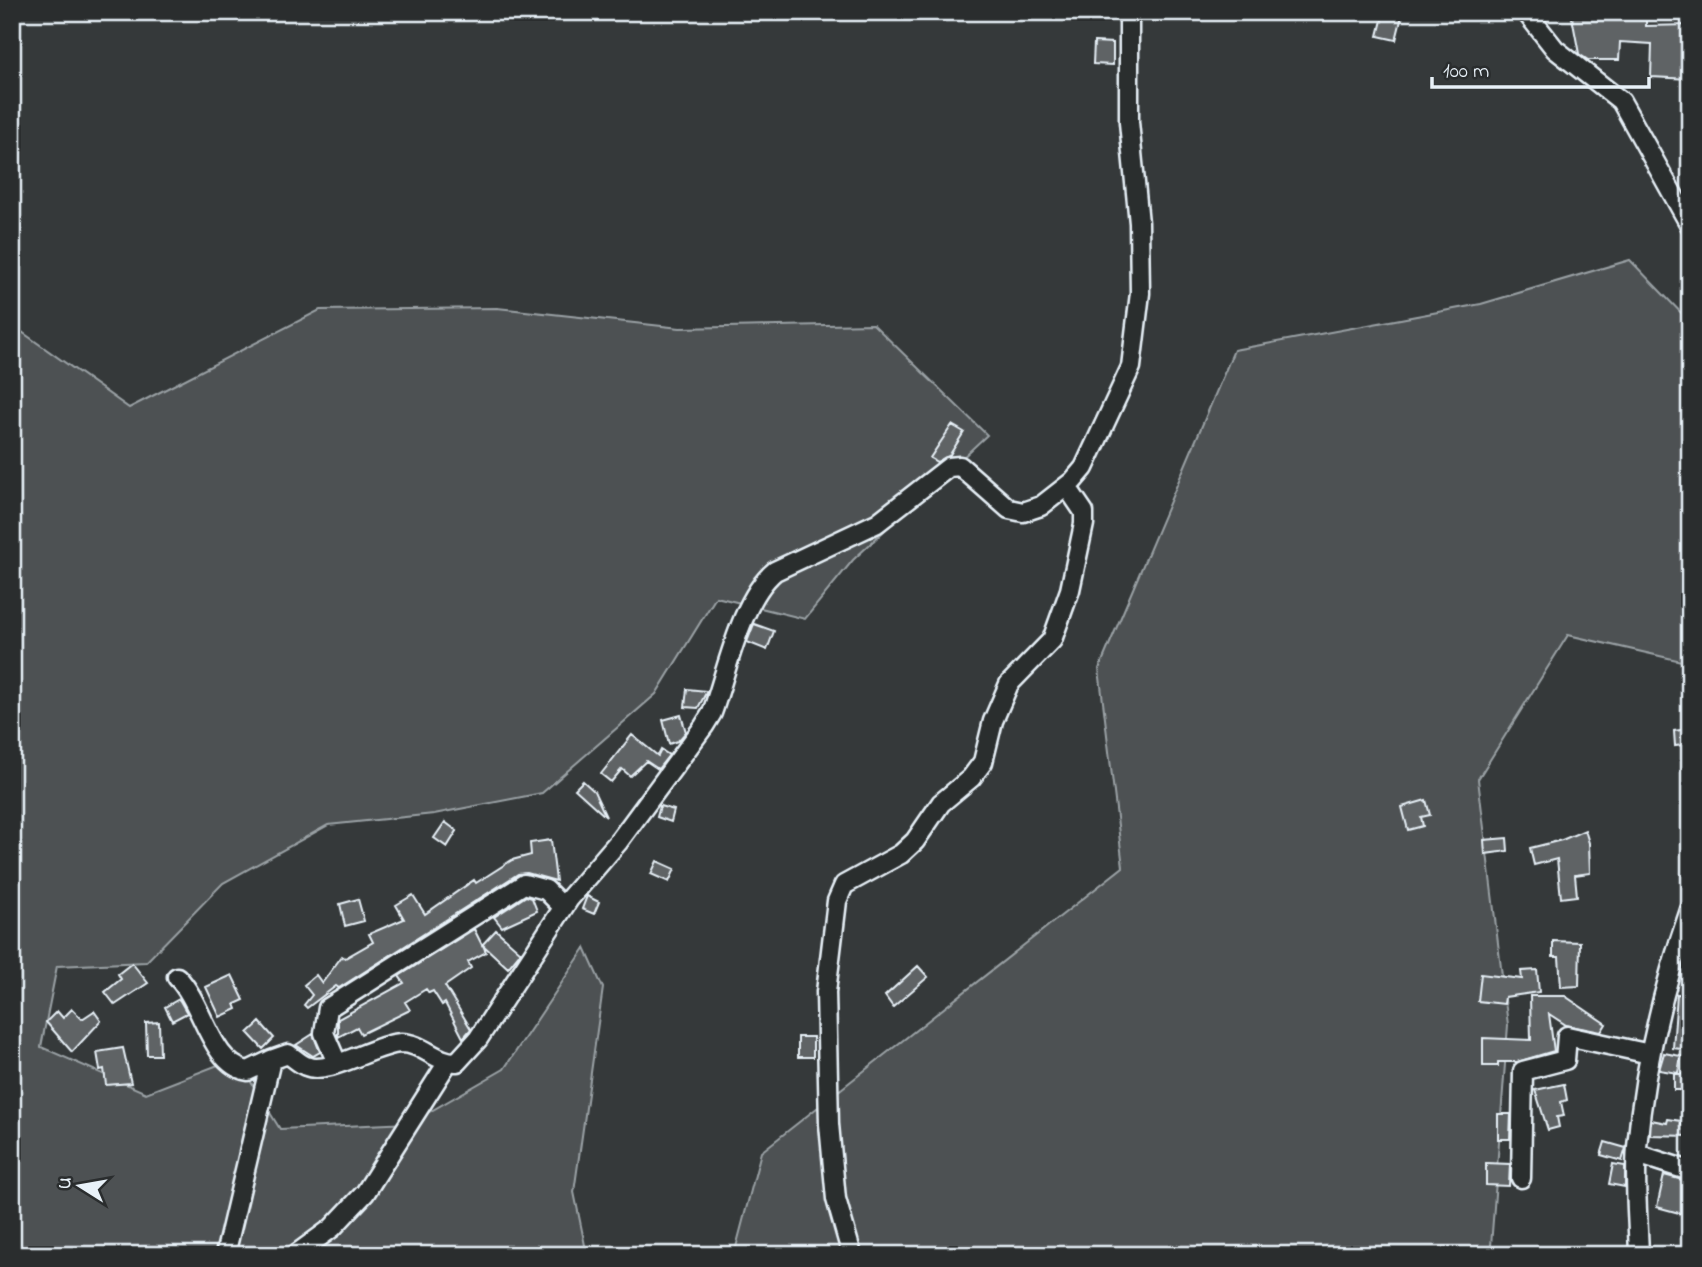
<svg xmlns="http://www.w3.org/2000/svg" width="1702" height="1267" viewBox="0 0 1702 1267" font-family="'Indie Flower',sans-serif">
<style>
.green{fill:#4d5152;stroke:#9aa1a5;stroke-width:2}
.building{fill:#5f6365;stroke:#e8f1f8;stroke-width:2}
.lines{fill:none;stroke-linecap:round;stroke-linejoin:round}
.street-casing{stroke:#e8f1f8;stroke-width:23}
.street{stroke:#2a2d2e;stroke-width:18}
</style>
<rect width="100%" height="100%" fill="#35393a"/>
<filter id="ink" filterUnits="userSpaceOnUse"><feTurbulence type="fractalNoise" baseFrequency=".0143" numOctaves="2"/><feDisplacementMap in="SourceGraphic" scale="14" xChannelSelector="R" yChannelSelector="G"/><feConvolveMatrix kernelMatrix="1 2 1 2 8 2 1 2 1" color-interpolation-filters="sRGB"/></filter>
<g filter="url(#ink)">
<path class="green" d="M1630 260 1690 322V663L1568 635 1478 779 1508 1025 1491 1246 1493 1255H734L761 1152 1123 867 1099 669 1234 350 1481 304Z
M497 308 680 328 873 324 987 435 853 560 805 619 716 597 656 694 542 793 434 814 328 825 223 883 146 962 57 966 41 1047 146 1093 236 1058 280 1129 410 1123 504 1069 585 948 603 988 574 1192 587 1255H12V325L129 408 320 310Z"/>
<path class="building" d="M1384 12H1403L1396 40 1378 36Z
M1571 12H1640V20H1646V26L1690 25V79L1651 77 1652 44 1620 42 1619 60H1588L1579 54Z
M1094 42 1113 43V65L1093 64Z
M952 425 964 432 949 456 937 462 930 458Z
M754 624 774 631 767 650 747 642Z
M687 689 707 691 698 708 685 707Z
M681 715 686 732 678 741 669 744 663 720Z
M1690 729V744L1675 746 1674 731Z
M632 735 658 756 661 750 669 755 658 769 646 761 630 776 622 769 611 782 601 774Z
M583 781 594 791 606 817 575 789Z
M1426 800 1430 815 1421 817 1423 826 1408 830 1402 807Z
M660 806 674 810 671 822 657 817Z
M445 822 457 831 447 847 434 838Z
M1585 830 1589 843 1590 873 1575 875 1577 896 1561 898 1557 859 1534 865 1530 848 1562 840Z
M1507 838 1508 851 1485 854 1484 840Z
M551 840 556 881 527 873 518 874 339 988 336 986 307 1008 304 1005 312 995 304 985 316 975 322 983 342 956 345 958 373 942 369 934 404 919 396 905 413 895 425 914 474 880 476 883 512 860 531 855 530 843Z
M657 861 675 869 669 882 651 874Z
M526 896 532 898 537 911 502 927 494 917Z
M587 896 599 902 594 914 582 909Z
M358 899 364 921 345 926 340 904Z
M474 929 482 945 496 930 521 952 508 968 483 945 486 952 468 962 471 968 445 986 471 1029 463 1038 445 1003 442 1005 433 991 429 993 426 989 405 1002 410 1010 361 1034 357 1027 338 1037V1019L404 983 399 976Z
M1553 941 1580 942 1579 986 1561 987 1559 957H1553Z
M132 963 148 983 115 1005 105 992 121 979 118 974Z
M918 966 928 977 893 1007 885 996Z
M1537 970 1539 992 1505 997 1504 1004 1478 1001 1481 974 1522 979 1521 971Z
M232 975 244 1000 235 1004 237 1009 220 1017 206 987Z
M1677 994 1690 995V1050L1673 1048Z
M1530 996H1565L1606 1024 1601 1032 1566 1025 1549 1014 1554 1051 1517 1062H1498V1066H1483V1038L1531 1040Z
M179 999 187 1013 172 1021 165 1007Z
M72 1009 82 1019 94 1011 101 1021 72 1052 46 1022 57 1011 63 1018Z
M159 1022 160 1055H147L146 1023Z
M260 1022 274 1038 263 1049 248 1033Z
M313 1034 320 1052 313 1056 296 1045Z
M798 1037H813V1057H798Z
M123 1048 131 1083 106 1085 104 1069 100 1070 97 1052Z
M1664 1053 1681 1056 1678 1073 1659 1070Z
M1674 1074H1690V1090H1674Z
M1564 1084 1567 1100 1561 1102 1564 1116 1557 1117 1559 1127 1548 1130 1535 1090Z
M1498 1114H1511L1510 1139H1498Z
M1668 1119 1682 1121 1681 1125 1690 1126V1136L1650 1135 1651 1120 1667 1123Z
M1605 1142 1626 1148 1622 1161 1601 1155Z
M1486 1163 1510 1164 1509 1186 1486 1185Z
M1613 1164 1625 1166V1187L1609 1184Z
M1664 1175 1690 1182V1216L1657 1207Z"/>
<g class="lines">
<g class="street-casing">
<path id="street" d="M1526 12 1555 49 1621 101 1690 225
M177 977C204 1004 210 1064 248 1071L271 1060
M337 1063 324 1033 328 1008 524 884 546 890 563 907
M1637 1154 1690 1171
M1521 1178 1523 1071 1565 1060 1567 1036 1650 1054
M225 1255 271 1060 288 1054C294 1058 300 1064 306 1066 329 1076 375 1044 401 1043 423 1043 436 1063 457 1062L478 1039 569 899 619 841 704 726 712 713C727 671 741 599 775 571L877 523 949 467 960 466 1009 509 1023 512 1041 506 1073 481 1084 468 1131 367 1140 293 1139 223 1129 122V12
M295 1255 332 1228 365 1193 448 1062
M852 1255 836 1199 829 1124 826 992 837 901 844 885 901 854 915 841 941 803 971 778 983 762 993 721 1009 684 1052 640 1070 590 1084 524V512L1067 487
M1639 1255C1638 1219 1634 1182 1637 1147 1644 1066 1663 987 1690 910"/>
</g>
<use href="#street" class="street"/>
</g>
</g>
<rect width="1702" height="1267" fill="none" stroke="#2a2d2e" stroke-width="42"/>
<rect x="21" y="21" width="1660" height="1225" fill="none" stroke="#e8f1f8" stroke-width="2.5" filter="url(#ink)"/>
<g transform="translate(80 1186) rotate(281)" stroke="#2a2d2e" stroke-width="5" paint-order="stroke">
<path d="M0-5L12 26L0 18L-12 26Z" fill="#e8f1f8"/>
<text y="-10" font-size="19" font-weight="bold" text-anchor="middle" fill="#e8f1f8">U</text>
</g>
<path d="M1432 77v10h217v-10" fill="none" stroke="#e8f1f8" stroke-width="3.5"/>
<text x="1443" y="77" font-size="21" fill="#e8f1f8" stroke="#2a2d2e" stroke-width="5" paint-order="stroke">100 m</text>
</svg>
